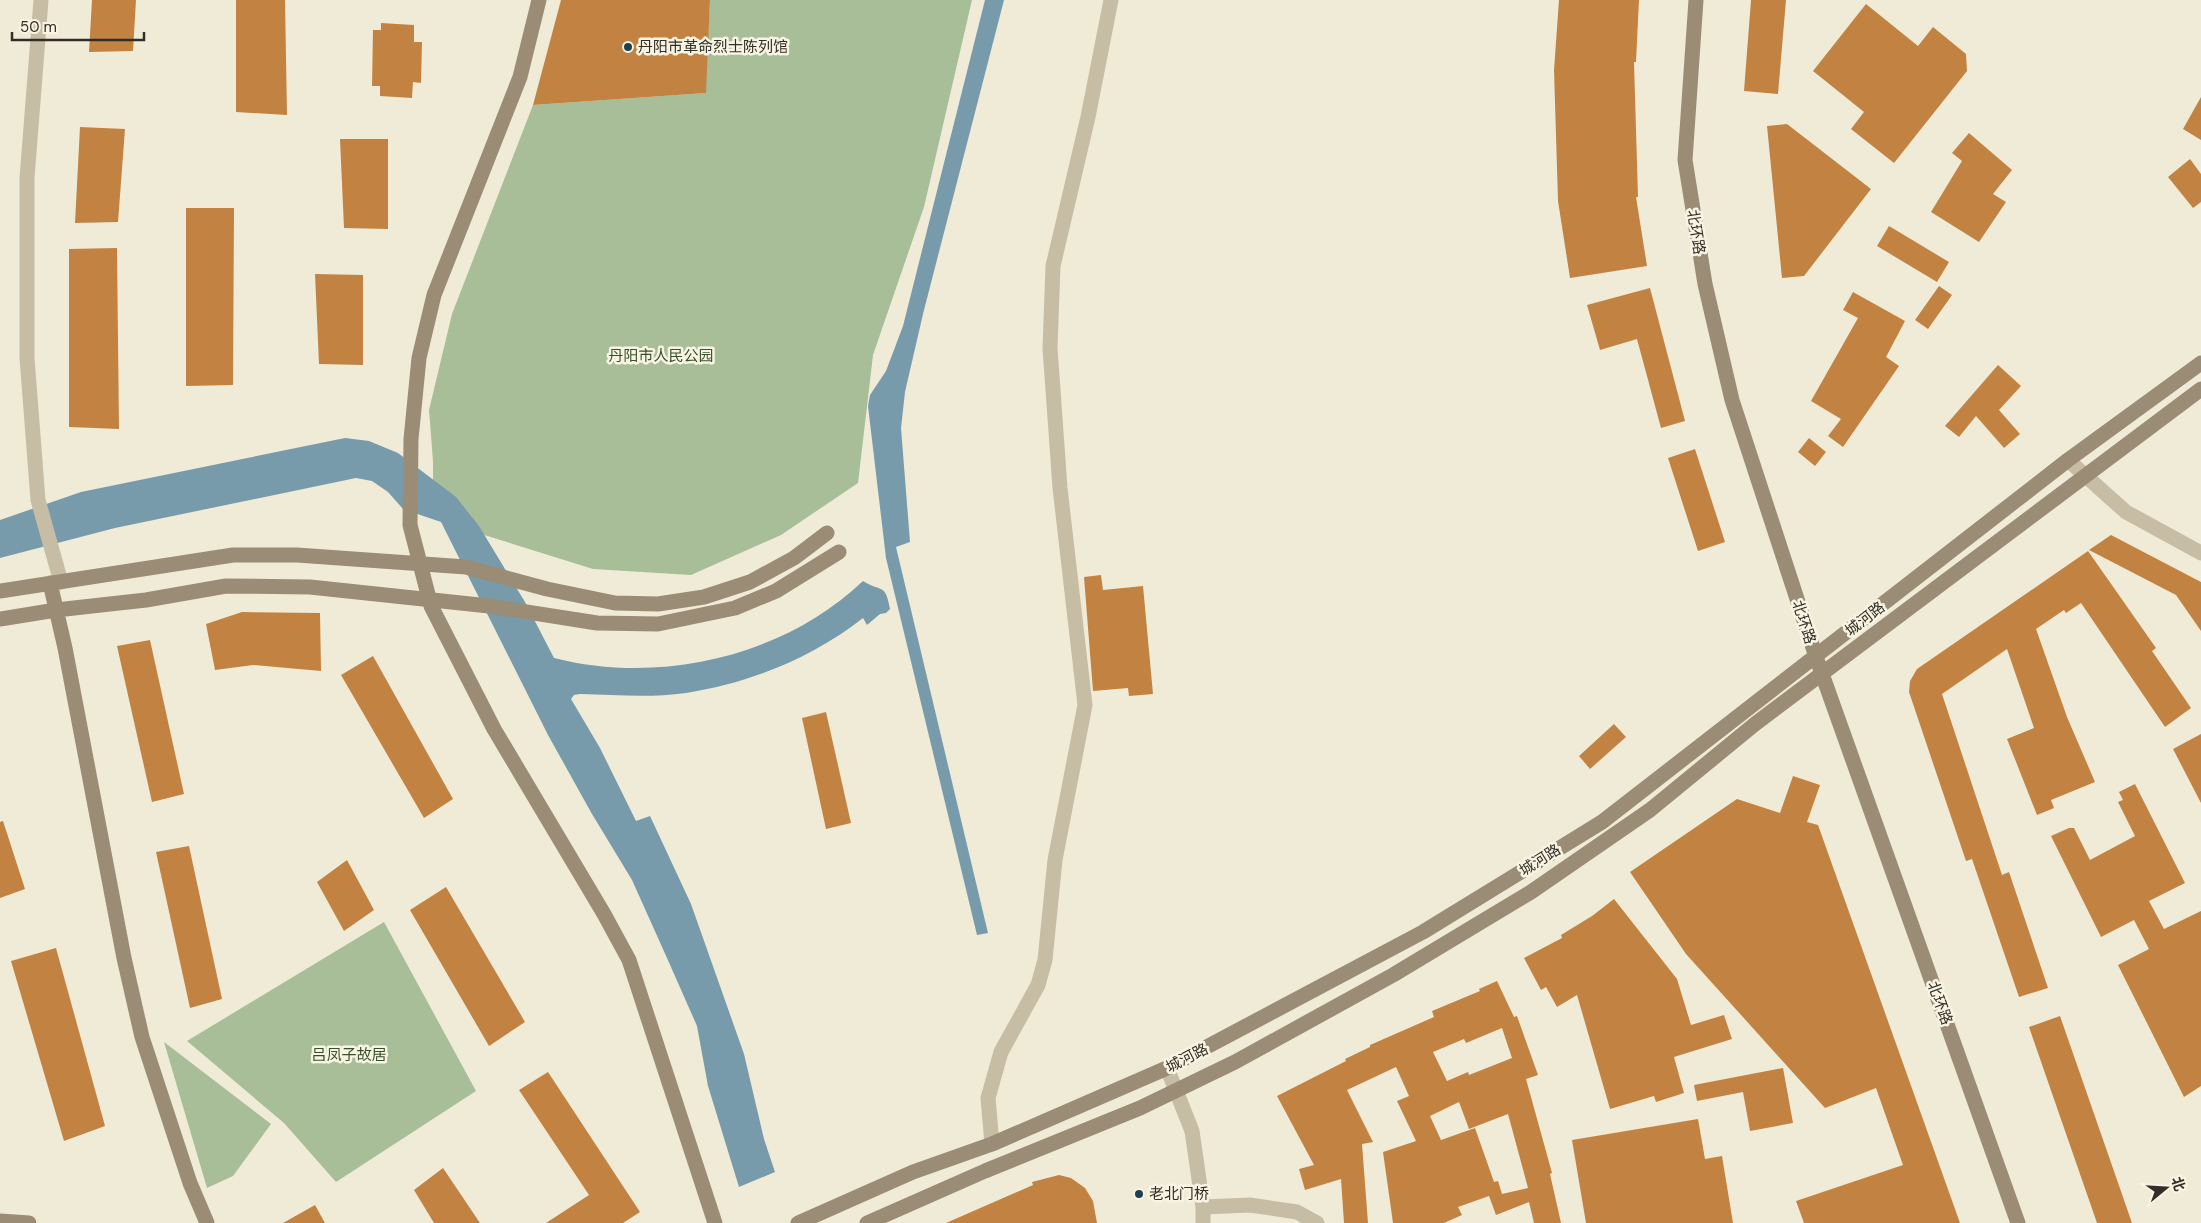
<svg xmlns="http://www.w3.org/2000/svg" width="2201" height="1223" viewBox="0 0 2201 1223" font-family="'DM Sans','Noto Sans SC',sans-serif">
<style>
.green{fill:#a7be98}
.water{fill:#779bab}
.building{fill:#c28342;fill-rule:evenodd}
.lines{fill:none;stroke-linecap:round;stroke-linejoin:round}
.street{stroke:#c7bda4;stroke-width:15}
.secondary{stroke:#9a8c75;stroke-width:15}
.poi-dot{fill:#1c4052;stroke:#f8f4e3;stroke-width:2}
.labels{text-anchor:middle;dominant-baseline:central;stroke-width:5;stroke-linejoin:round;paint-order:stroke}
.poi-label{font-size:15px;fill:#322d25;stroke:#f8f4e3;text-anchor:start}
.street-label{font-size:15px;fill:#322d25;stroke:#f8f4e3}
.park-label{font-size:15px;fill:#38502a;stroke:#f8f4e3}
</style>
<rect width="100%" height="100%" fill="#f0ebd7"/>
<path class="green" d="M710 0H972L924 207 873 355 858 483 781 535 691 575 593 569 433 519V461L429 410 452 314 533 105 705 93Z
M384 922 476 1091 336 1182 284 1123 187 1041Z
M164 1042 271 1124 233 1176 207 1188Z"/>
<path class="water" d="M985 0H1004L923 314 905 392 901 428 910 542 896 547 988 933 977 935 886 558 868 406 870 395 886 371 903 326Z
M345 438 369 441 398 453 456 497 479 526 525 602 554 658C660 685 783 657 863 581 882 593 885 582 890 609L886 613 880 614 867 625 863 618C812 658 750 683 686 693 652 698 615 695 580 694L574 695 571 699 600 748 636 821 650 816 691 904 744 1054 764 1139 775 1172 739 1187 708 1086 697 1026 667 958 632 880 592 814 548 735 441 522 403 509 388 492 372 481 356 478 115 528 0 558V520L81 492Z"/>
<path class="building" d="M92 0H136L133 51 89 52Z
M236 0H285L287 115 236 112Z
M561 0H710L706 93 533 105Z
M1559 0H1639L1636 62H1634L1638 197H1636L1647 266 1570 278 1558 201 1554 70Z
M1751 0H1786L1778 94 1744 91Z
M1866 4 1918 46 1933 27 1966 54 1967 71 1894 163 1851 129 1864 112 1813 71Z
M381 23 414 25V42H422L421 83 413 82 412 98 380 96V86H372L373 30H381Z
M2201 97V140L2183 129Z
M1787 124 1871 189 1804 276 1782 278 1767 126Z
M80 127 125 129 118 222 75 223Z
M1969 133 2012 170 1993 194 2006 202 1979 242 1931 212 1962 161 1952 153Z
M340 139H388V229L344 228Z
M2190 159 2201 174V202L2193 208 2168 177Z
M186 208H234L233 385 186 386Z
M1889 226 1949 262 1937 282 1877 246Z
M117 248 119 429 69 427V249Z
M315 274 363 275V365L319 364Z
M1939 286 1952 295 1928 329 1915 320Z
M1650 288 1685 421 1661 428 1637 339 1600 350 1587 305Z
M1853 292 1905 321 1886 357 1899 366 1843 447 1828 436 1841 419 1811 401 1858 318 1843 310Z
M1998 365 2021 386 1999 410 2020 434 2004 448 1976 416 1959 437 1945 426Z
M1809 438 1826 452 1815 466 1798 452Z
M1695 449 1725 542 1698 551 1668 458Z
M2111 535 2201 582V631L2176 595 2089 550Z
M2088 551 2156 648 2152 651 2191 708 2165 727 2081 603 2066 613 2064 610 2036 629 2067 717 2095 782 2051 800 2054 808 2037 815 2007 739 2034 728 2007 649 1942 694 2002 875 2009 872 2048 988 2019 997 1972 859 1966 861 1909 692 1910 681 1917 669Z
M1101 575 1103 590 1143 586 1153 694 1129 696 1128 688 1093 691 1084 577Z
M242 612 320 613 321 671 253 665 215 670 206 624Z
M150 640 184 794 152 802 117 646Z
M373 656 453 799 424 818 341 675Z
M826 712 851 823 826 829 802 718Z
M1614 724 1626 737 1590 769 1579 756Z
M2201 734V803L2173 749Z
M1793 776 1820 785 1807 822 1818 825 1960 1223H1804L1796 1201 1903 1165 1876 1088 1825 1108 1686 954 1630 872 1737 799 1780 813Z
M2135 784 2185 883 2149 901 2164 929 2201 911V1086L2184 1097 2118 965 2149 949 2134 920 2101 937 2051 836 2069 828H2074L2090 860 2135 836 2118 802 2123 800 2119 792Z
M3 821 25 889 0 898V822Z
M189 846 222 999 190 1008 156 852Z
M347 860 374 910 344 931 317 882Z
M446 887 525 1022 489 1046 410 910Z
M1614 899 1677 979 1691 1025 1724 1015 1732 1039 1674 1057 1684 1093 1656 1102 1654 1096 1610 1109 1577 995 1557 1007 1546 987 1541 990 1524 958 1562 938 1561 935 1592 916Z
M56 948 105 1126 64 1141 11 961Z
M1497 981 1514 1017 1517 1016 1538 1075 1526 1079 1552 1173 1550 1174 1561 1223H1534L1529 1202 1496 1215 1489 1196 1458 1207 1462 1215 1444 1223H1393L1383 1152 1416 1141 1397 1101 1409 1096 1396 1067 1347 1090 1373 1142 1362 1144 1368 1223H1344L1341 1179 1305 1190 1299 1169 1314 1165 1277 1096 1346 1061 1345 1059 1370 1047V1045L1434 1017 1432 1011 1480 991 1479 989ZM1502 1028 1512 1058 1469 1075 1468 1072 1447 1081 1433 1052 1464 1039 1466 1043ZM1459 1102 1469 1129 1508 1114 1528 1188 1502 1194 1498 1181 1494 1182 1475 1128 1441 1140 1430 1116Z
M2060 1016 2132 1223H2097L2029 1027Z
M1783 1068 1793 1123 1750 1131 1743 1092 1697 1101 1694 1085Z
M548 1072 640 1212 623 1223H546L589 1195 519 1090Z
M1698 1119 1705 1159 1722 1156 1733 1223H1586L1572 1140Z
M443 1168 480 1223H434L414 1190Z
M1059 1175 1071 1178 1085 1188 1093 1201 1097 1223H946L1033 1185 1032 1182Z
M315 1205 325 1223H283Z"/>
<g class="lines">
<path class="street" d="M41 0 27 178V358L38 500 61 582
M2068 460 2126 512 2201 553
M1167 1068 1192 1131 1203 1207V1223
M992 1144 988 1098 1001 1052 1038 985 1045 960 1055 860 1085 705 1060 488 1050 348 1053 266 1088 117 1111 0
M1203 1207 1250 1205 1297 1212 1317 1223"/>
<path class="secondary" d="M539 0 520 77 434 295 419 358 411 439 410 525 431 606 494 729 604 914 629 960 715 1223
M1696 0 1685 160 1705 284 1732 400 1816 657 2018 1223
M50 583 65 648 124 958 142 1037 190 1183 207 1223
M0 591 233 555H297L466 567 547 589 615 603 658 604 704 597 750 582 794 558 827 533
M0 619 56 610 146 600 226 586 310 587 489 606 597 623 658 624 735 608 776 591 839 552
M0 1221 29 1223
M798 1223 913 1172 992 1144 1167 1068 1423 932 1602 822 2068 460 2201 363
M867 1223 985 1171 1140 1108 1235 1062 1393 975 1531 892 1650 810 1755 724 2201 389"/>
</g>
<g class="poi-dot">
<circle cx="628" cy="47" r="5"/>
<circle cx="1139" cy="1194" r="5"/>
</g>
<g class="labels">
<g class="poi-label">
<text x="638" y="47">丹阳市革命烈士陈列馆</text>
<text x="1149" y="1194">老北门桥</text>
</g>
<g class="street-label">
<text transform="translate(1696 232) rotate(81)">北环路</text>
<text transform="translate(1865 619) rotate(-38)">城河路</text>
<text transform="translate(1804 622) rotate(72)">北环路</text>
<text transform="translate(1540 860) rotate(-32)">城河路</text>
<text transform="translate(1940 1003) rotate(70)">北环路</text>
<text transform="translate(1187 1058) rotate(-27)">城河路</text>
</g>
<g class="park-label">
<text x="661" y="356">丹阳市人民公园</text>
<text x="349" y="1055">吕凤子故居</text>
</g>
</g>
<g transform="translate(2166 1188) rotate(72)" stroke="#f8f4e3" stroke-width="4" paint-order="stroke">
<path d="M0-4L9 19L0 12L-9 19Z" fill="#322d25"/>
<text y="-8" font-size="14" font-weight="bold" text-anchor="middle" fill="#322d25">北</text>
</g>
<path d="M12 32v8h132v-8" fill="none" stroke="#322d25" stroke-width="2.5"/>
<text x="20" y="32" font-size="15" fill="#322d25" stroke="#f8f4e3" stroke-width="4" paint-order="stroke">50 m</text>
</svg>
